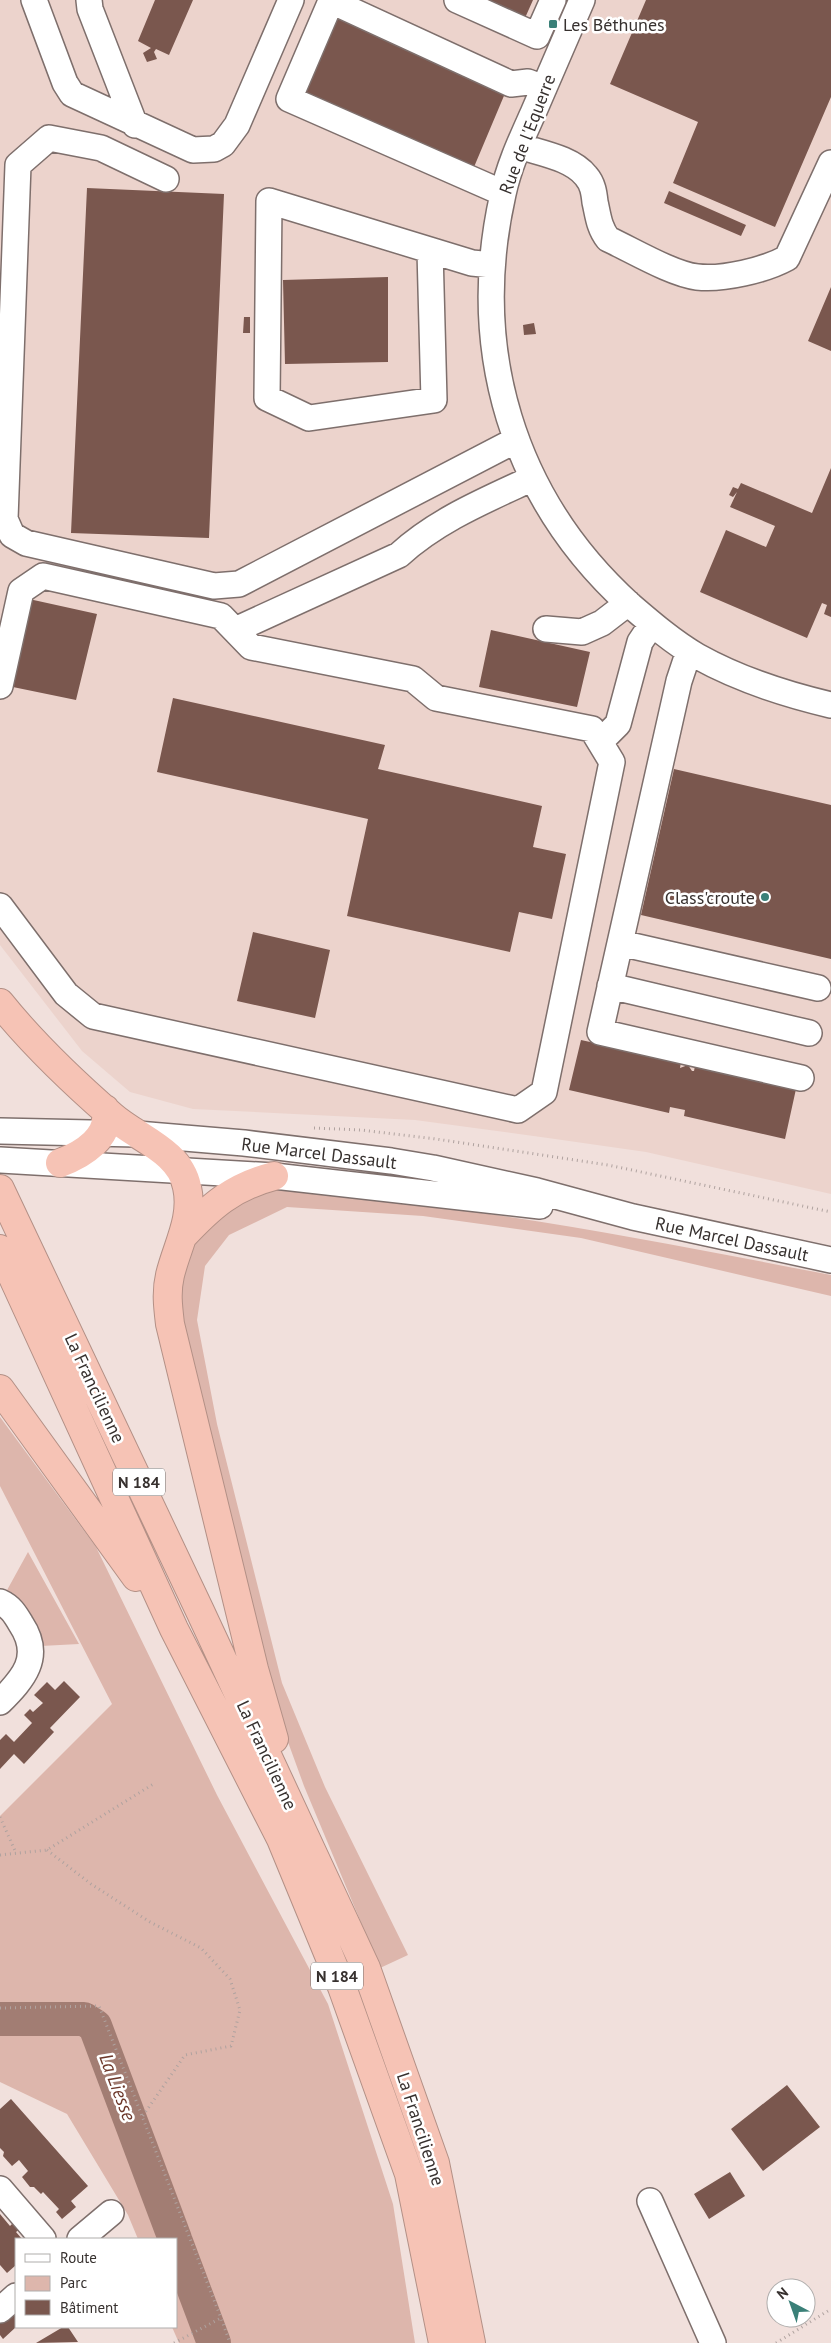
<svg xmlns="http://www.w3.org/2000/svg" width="831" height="2343" viewBox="0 0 831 2343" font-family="'PT Sans',sans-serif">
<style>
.built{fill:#ecd3cc}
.green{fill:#ddb6ac}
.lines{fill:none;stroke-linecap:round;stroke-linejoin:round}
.river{stroke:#a27d73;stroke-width:34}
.building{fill:#7a574e}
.minor-casing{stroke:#7e6f6c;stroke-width:28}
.highway-casing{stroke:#b39086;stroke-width:30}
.path{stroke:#afa29f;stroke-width:3;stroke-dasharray:1 4;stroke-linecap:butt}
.minor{stroke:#fff;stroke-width:25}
.highway{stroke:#f6c3b5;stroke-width:28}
.poi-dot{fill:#3a8078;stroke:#fff;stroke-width:2}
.labels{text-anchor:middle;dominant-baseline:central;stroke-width:5;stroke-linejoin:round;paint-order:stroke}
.shield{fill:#fff;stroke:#736f6d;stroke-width:1}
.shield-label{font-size:16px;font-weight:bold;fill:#37312f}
.poi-label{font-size:18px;fill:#37312f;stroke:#fff;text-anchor:start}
.street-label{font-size:18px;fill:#37312f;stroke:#fff}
.water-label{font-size:19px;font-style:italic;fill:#6d382b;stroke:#fff}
</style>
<rect width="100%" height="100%" fill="#f1e0dc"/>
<path class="built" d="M0 0H831V1194L646 1152 548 1138 415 1120 193 1109 130 1092 82 1051 0 945Z"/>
<path class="green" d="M268 1189C320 1189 372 1198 423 1205 560 1222 696 1249 831 1275V1296L581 1238 423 1216 287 1207 229 1235 205 1266 197 1320 217 1424 282 1683 325 1787 408 1955 380 1968 304 1786 272 1698 181 1332 176 1286 185 1253 223 1208Z
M0 1417 96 1547 217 1795 328 2004 393 2204 415 2343H179L172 2327H176V2239H138L128 2215 67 2114 0 2082V1816L112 1704 0 1486Z
M28 1552 79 1644 41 1646C36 1621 26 1606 6 1592Z"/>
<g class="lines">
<path class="river" d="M0 2019H84L95 2026 175 2239
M176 2242 214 2343"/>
</g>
<path class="building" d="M155 0H193L169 55 156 49 154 52 157 59 147 62 143 53 151 48 138 41Z
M483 0H533L525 18Z
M646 0H831V97L775 227 673 183 698 122 610 84Z
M333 16 506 91 474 167 300 93Z
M87 188 224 194 209 538 71 533Z
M669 191 746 225 741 236 664 203Z
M388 277V362L285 364 283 280Z
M831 287V351L808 341Z
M244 317H250V333H243Z
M534 323 536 334 524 335 523 325Z
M831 468V617L824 614 827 605 822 603 807 638 700 592 726 530 766 547 775 526 730 507 737 492 733 497 729 495 733 487 738 489 741 483 812 513Z
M29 599 97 614 76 700 8 686Z
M491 630 590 652 577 707 479 687Z
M173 698 385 745 378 769 542 806 533 847 566 854 552 919 519 912 510 952 347 916 368 819 157 772Z
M674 769 831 805V959L641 915Z
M253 932 330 950 315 1018 237 1001Z
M581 1040 681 1062 680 1068 688 1065 692 1071H694L695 1066 796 1089 785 1139 684 1116 685 1110 670 1107 669 1113 569 1090Z
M64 1681 80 1697 50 1728 54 1732 24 1764 14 1754 0 1769V1740L6 1734 14 1742 32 1723 24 1715 30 1709 33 1712 43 1703 34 1695 47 1682 55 1690Z
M787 2085 820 2127 763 2171 731 2129Z
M11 2099 88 2186 71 2201 76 2207 62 2219 56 2212 59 2209 43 2192 41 2194 34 2187H30L22 2177 28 2171 19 2160 12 2166 3 2156 4 2152 0 2148V2109Z
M730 2172 745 2196 709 2219 694 2194Z
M0 2214 10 2226 14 2222 20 2229 16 2232 22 2239H16V2265L7 2273 0 2265Z
M16 2312V2327L3 2339 0 2335V2322L10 2313 12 2316Z
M63 2327H68L78 2342 36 2343Z"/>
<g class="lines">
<g class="minor-casing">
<path id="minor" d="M34 0 65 83 72 94 193 150 214 149 223 144 237 125 291 0
M89 0 90 9 135 125
M457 0 537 36 553 0
M582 0C566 37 550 74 534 111 522 138 509 165 503 194 468 349 512 498 630 605 651 623 673 642 697 656 740 680 784 694 831 705
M519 146C540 153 572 158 586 176 593 184 594 193 595 202 598 215 599 228 608 239 632 250 672 274 697 277 723 280 765 270 787 258L831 163
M166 179 101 148 49 138 18 165 5 519 12 535 26 543 214 586 239 584 516 440
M503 193 289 99 331 1 511 84 528 82 544 88
M430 251 434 400 309 418 267 398 269 201 472 263 492 265
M546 629 582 632 602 623 628 603
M235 630 399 555C437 520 486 500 533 478
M689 651 679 681 600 1032 801 1078
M0 686 21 591 43 576 221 616 251 647 413 679 436 698 592 729 612 762 544 1092 518 1110 93 1016 66 994 0 906
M600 742 618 724 640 642 652 624
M620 943 818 988
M610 986 809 1033
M0 1131 137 1134 244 1143 391 1161 433 1168 537 1191 633 1217 831 1260
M0 1160 274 1176 540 1206
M0 1602C11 1607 15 1614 21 1624 43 1657 23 1679 0 1702
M0 2189 43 2239
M650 2201 713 2343
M80 2239 111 2213
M0 2310 16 2296"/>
</g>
<g class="highway-casing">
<path id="highway" d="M0 1003C33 1044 73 1082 112 1116 137 1138 180 1151 187 1187 194 1218 177 1246 170 1275 166 1292 168 1307 170 1324L254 1669 274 1739
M60 1163C82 1155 113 1136 105 1109
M0 1189 200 1611 366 1968 435 2163 471 2343
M182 1237C211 1206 232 1187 274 1176
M0 1249 174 1629 281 1839 342 1987 409 2174 443 2343
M0 1389 136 1577"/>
</g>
<path class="path" d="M314 1128 361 1130 436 1139 608 1165 831 1212
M0 1817 16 1853
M47 1850 91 1884 150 1922 201 1948 230 1979 240 2010 231 2046 185 2055 142 2117
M0 1855 47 1850 155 1783
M0 2008 99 2006 221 2318
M174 2343 221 2318 230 2343
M776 2343 831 2309"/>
<use href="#minor" class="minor"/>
<use href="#highway" class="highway"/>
</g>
<g class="poi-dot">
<rect x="548" y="19" width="10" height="10" rx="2.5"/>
<circle cx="765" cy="897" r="5"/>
</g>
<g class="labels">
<g class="shield">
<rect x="113" y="1468.5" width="52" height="27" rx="4"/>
<rect x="311" y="1962.5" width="52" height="27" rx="4"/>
</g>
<g class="shield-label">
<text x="139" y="1482">N 184</text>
<text x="337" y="1976">N 184</text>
</g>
<g class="poi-label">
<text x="563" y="24">Les Béthunes</text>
<text x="755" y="897" text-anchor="end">Class'croute</text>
</g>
<g class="street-label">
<text transform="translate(527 134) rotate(-69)">Rue de l'Equerre</text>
<text transform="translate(319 1153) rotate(7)">Rue Marcel Dassault</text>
<text transform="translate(732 1239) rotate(12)">Rue Marcel Dassault</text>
<text transform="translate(95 1388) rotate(65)">La Francilienne</text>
<text transform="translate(267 1755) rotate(65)">La Francilienne</text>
<text transform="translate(421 2129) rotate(72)">La Francilienne</text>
</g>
<g class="water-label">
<text transform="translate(118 2087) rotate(69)">La Liesse</text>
</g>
</g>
<rect x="15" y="2238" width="162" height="90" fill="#ffffff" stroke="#afadac"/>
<rect x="25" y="2254" width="25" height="8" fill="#ffffff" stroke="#afadac"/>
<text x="60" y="2263" font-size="15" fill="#37312f">Route</text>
<rect x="25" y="2276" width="25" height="15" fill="#ddb6ac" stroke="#afadac"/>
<text x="60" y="2288" font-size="15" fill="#37312f">Parc</text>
<rect x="25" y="2300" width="25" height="15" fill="#7a574e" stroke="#afadac"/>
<text x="60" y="2313" font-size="15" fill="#37312f">Bâtiment</text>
<g transform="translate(791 2303) rotate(319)"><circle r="24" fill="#ffffff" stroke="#afadac"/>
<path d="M0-4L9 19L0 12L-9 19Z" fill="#3a8078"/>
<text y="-8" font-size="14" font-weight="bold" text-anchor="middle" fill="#37312f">N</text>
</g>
</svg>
